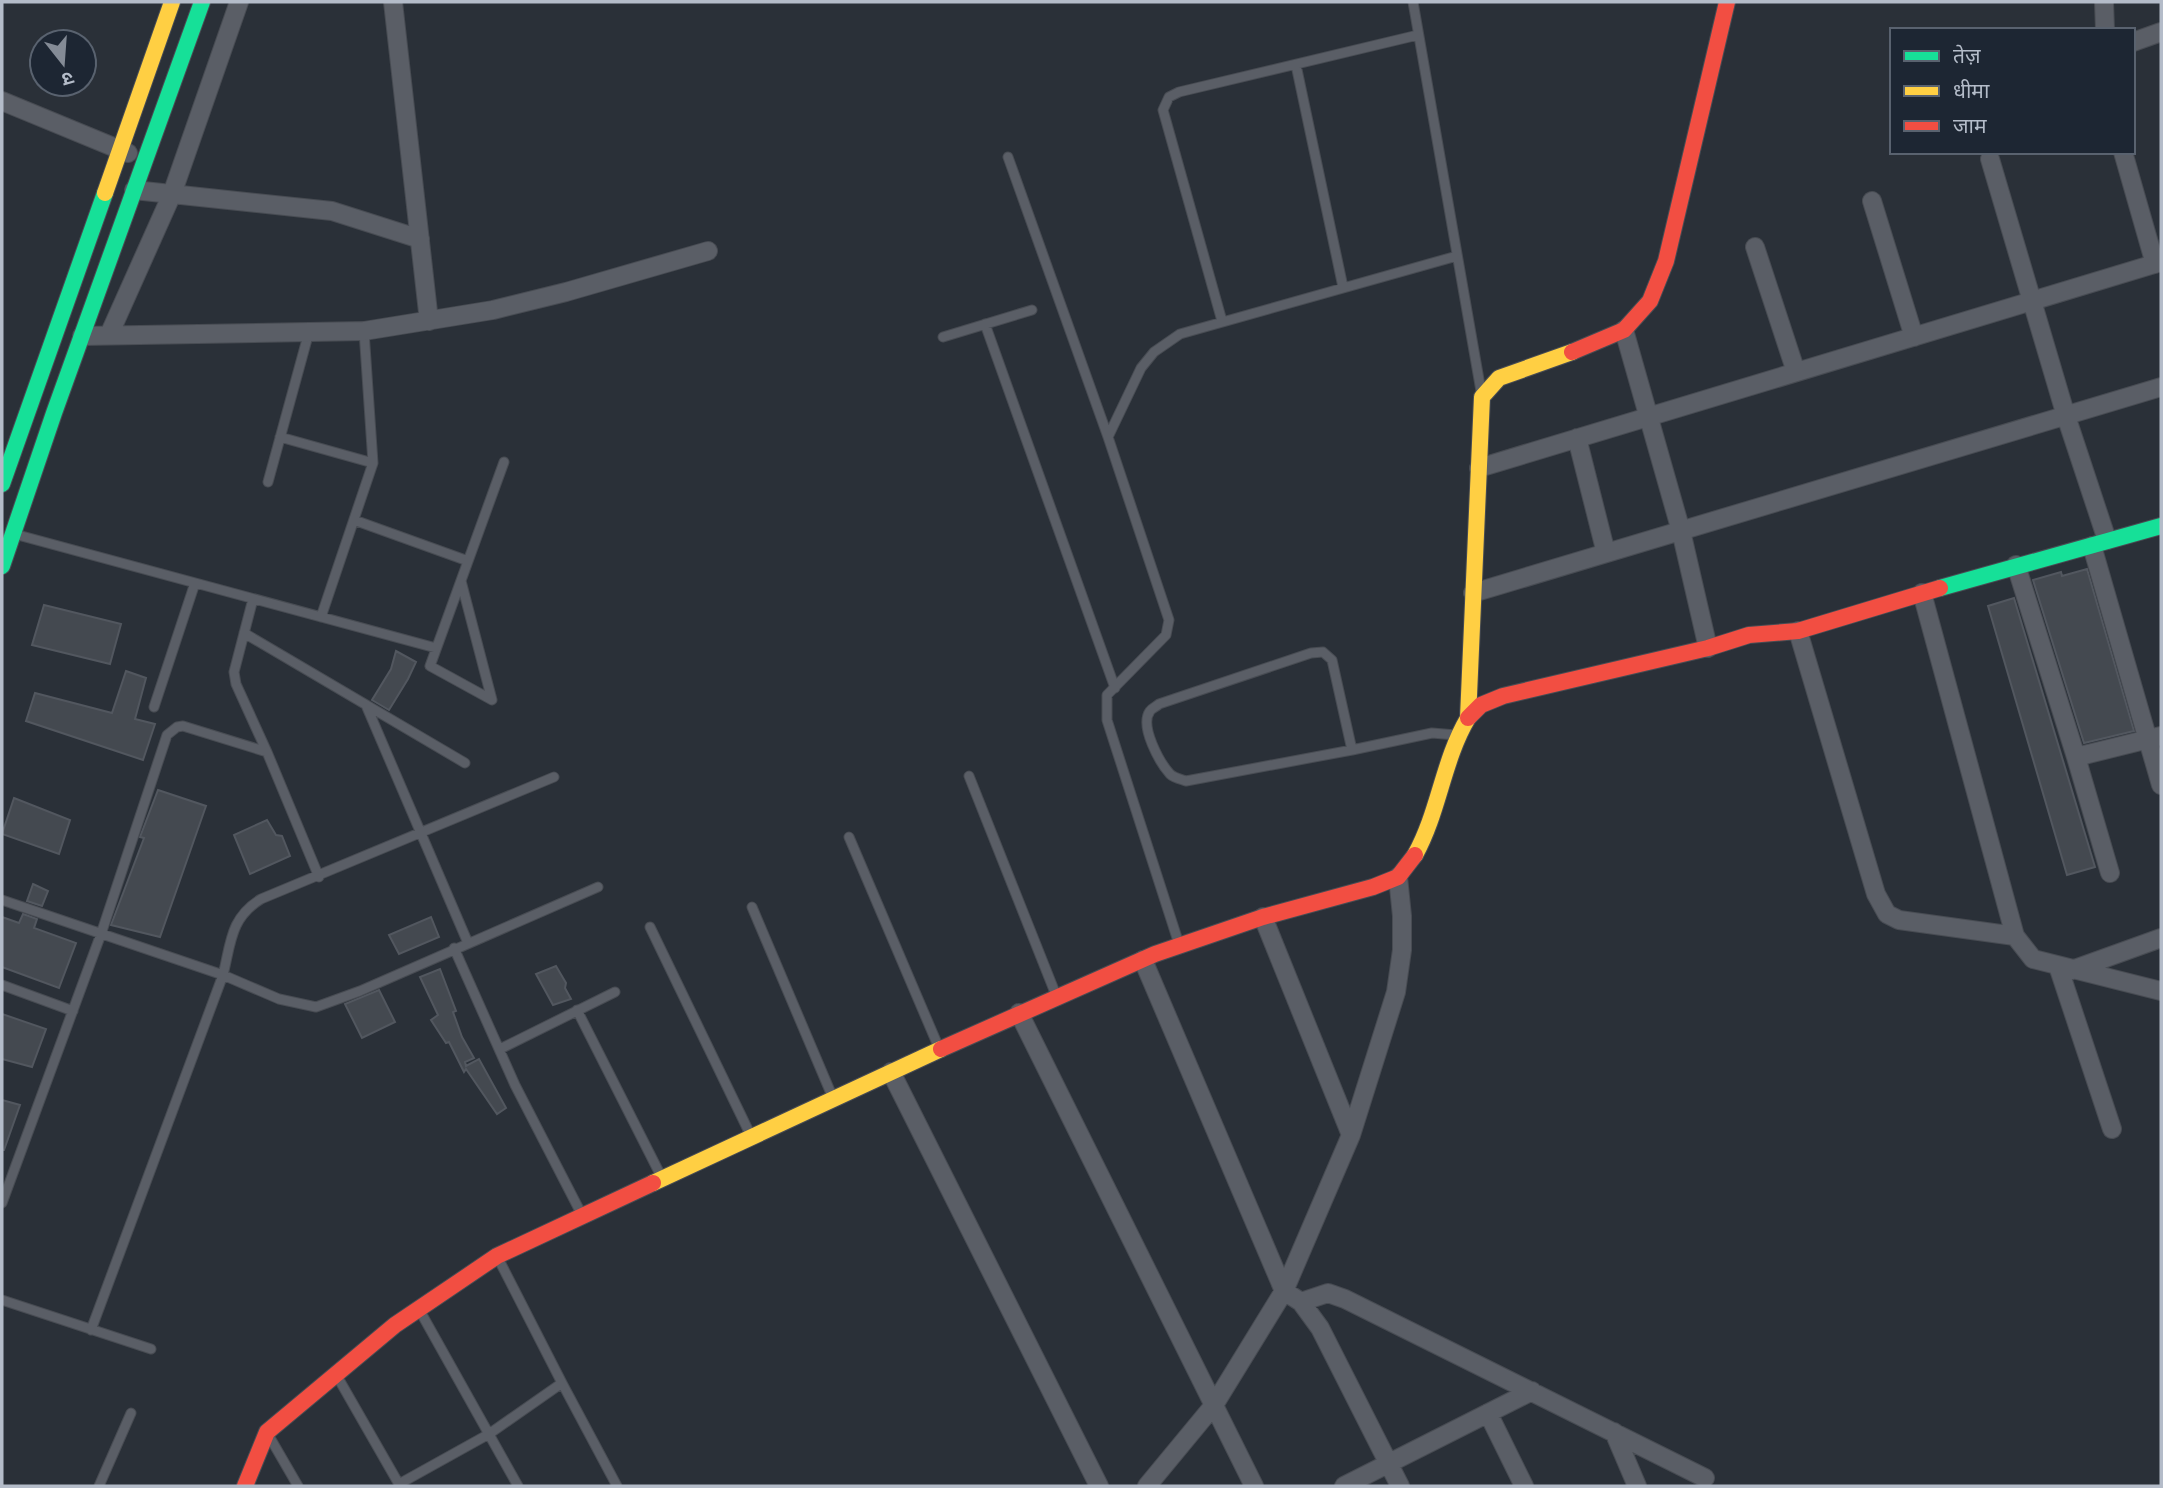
<svg xmlns="http://www.w3.org/2000/svg" width="2163" height="1488" viewBox="0 0 2163 1488" font-family="'Archivo Narrow','Noto Sans Devanagari',sans-serif">
<style>
.building{fill:#444950;stroke:#52575f;stroke-width:2}
.lines{fill:none;stroke-linecap:round;stroke-linejoin:round}
.lane-casing{stroke:#484c53;stroke-width:11}
.street-casing{stroke:#484c53;stroke-width:20}
.fast-casing{stroke:#484c53;stroke-width:18}
.slow-casing{stroke:#484c53;stroke-width:18}
.jam-casing{stroke:#484c53;stroke-width:18}
.lane{stroke:#5a5e66;stroke-width:9}
.street{stroke:#5a5e66;stroke-width:18}
.fast{stroke:#16e098;stroke-width:16}
.slow{stroke:#ffcf43;stroke-width:16}
.jam{stroke:#f24e42;stroke-width:16}
</style>
<rect width="100%" height="100%" fill="#2a3038"/>
<path class="building" d="M2087 569 2134 731 2084 743 2033 580 2061 572 2062 576Z
M2014 598 2095 867 2067 875 1988 606Z
M44 605 121 624 110 664 32 645Z
M396 651 416 662 408 679 389 710 372 700 391 669Z
M126 671 146 678 135 719 155 724 143 760 26 721 35 693 112 713Z
M158 790 206 806 160 937 111 925 144 838 140 837Z
M14 798 70 820 59 854 2 834Z
M267 820 276 835 282 836 290 856 250 874 234 835Z
M33 884 48 891 42 906 27 901Z
M23 914 37 919 34 928 76 943 59 988 2 967V917L19 923Z
M431 917 439 937 399 954 389 935Z
M556 966 566 983 565 988 571 999 553 1005 536 974Z
M440 969 456 1011 453 1012 462 1037 474 1058 465 1062 466 1066 479 1059 506 1108 497 1114 466 1069 464 1072 449 1042 446 1043 431 1020 438 1015 420 977Z
M379 990 395 1022 362 1038 345 1004Z
M2 1014 46 1029 32 1067 2 1059Z
M2 1100 20 1105 4 1150H2Z"/>
<g class="lines">
<g class="lane-casing">
<path id="lane" d="M1413 2 1481 391
M1296 65 1343 287
M1008 157 1108 437 1169 620 1166 635 1107 695V720L1179 944
M1222 321 1163 110 1169 97 1179 92 1418 35
M985 324 1115 688
M943 337 1032 310
M280 437 373 463
M1108 437 1141 368 1154 352 1180 334 1457 256
M268 482 309 332
M354 520 468 561
M18 535 436 648
M461 581 492 700 430 666C455 598 480 530 504 462
M253 599 234 672 236 684 267 752 319 877
M321 617 373 463 364 331
M244 633 465 763
M366 705 468 943
M154 707 195 583
M1352 750 1332 660 1323 652 1311 653 1159 704C1156 707 1152 708 1150 711 1139 726 1160 763 1170 774 1174 778 1180 779 1186 781L1352 750 1432 733 1456 735
M969 776 1056 995
M849 837 939 1048
M2 900 223 975 279 999 316 1007 360 991 598 887
M752 907 833 1098
M650 927 751 1136
M454 948 515 1085 582 1215
M2 985 73 1011
M577 1010 662 1178
M500 1049 615 992
M2 1203 101 934 167 735 177 727 183 726 267 752
M2 1300 151 1349
M420 1311 518 1486
M91 1330 223 975C231 943 230 918 261 899L554 777
M337 1376 400 1486
M562 1383 617 1486
M269 1436 298 1486
M399 1484 489 1434 562 1383 498 1258
M99 1486 131 1413"/>
</g>
<g class="street-casing">
<path id="street" d="M393 2 429 321
M2104 2 2105 30
M2133 42 2161 32
M2 101 128 153
M2123 152 2155 264
M1990 159 2066 416 2107 540
M134 190 332 211 420 239
M1872 201 1914 337
M1755 247 1796 372
M1624 330 1681 531 1708 648
M109 335 172 194 239 2
M82 336 364 331 493 310 566 292 708 251
M1577 438 1606 553
M1479 468 2161 262
M2092 546 2161 785
M2016 565 2076 757 2110 873
M1473 593 2161 387
M1922 593 2015 936 2033 959 2161 991
M1798 631 1876 894 1887 914 1899 920 2015 936
M2076 757 2161 736
M1263 917 1351 1135
M1143 960 1284 1291 1301 1302 1320 1328 1400 1486
M2058 966 2112 1129
M2072 970 2161 938
M1019 1013 1254 1486
M891 1072 1099 1486
M1301 1302 1328 1293 1345 1299 1705 1478
M1488 1413 1524 1486
M1614 1432 1637 1486
M1147 1486 1214 1405 1284 1291 1351 1135 1396 992 1402 950V916L1398 877
M1344 1486 1532 1391"/>
</g>
<g class="fast-casing">
<path id="fast" d="M2 484 105 193
M2 566 54 413 202 2
M1940 588 2161 526"/>
</g>
<g class="slow-casing">
<path id="slow" d="M105 193 172 2
M1415 855C1439 812 1443 760 1468 718L1482 397 1499 378 1572 352
M653 1183 941 1049"/>
</g>
<g class="jam-casing">
<path id="jam" d="M1572 352 1624 330 1650 301 1666 261 1727 2
M1468 718 1481 705 1503 696 1708 648 1749 635 1798 631 1940 588
M941 1049 1155 954 1263 917 1373 887 1398 877 1415 855
M245 1486 267 1432 395 1325 497 1256 653 1183"/>
</g>
<use href="#lane" class="lane"/>
<use href="#street" class="street"/>
<use href="#fast" class="fast"/>
<use href="#slow" class="slow"/>
<use href="#jam" class="jam"/>
</g>
<rect width="2163" height="1488" fill="none" stroke="#b4bcc9" stroke-width="7"/>
<rect x="1890" y="28" width="245" height="126" fill="#1d2633" stroke="#59626f" stroke-width="2"/>
<rect x="1904" y="51" width="35" height="10" fill="#16e098" stroke="#59626f" stroke-width="2"/>
<text x="1953" y="63" font-size="21" fill="#b4bcc9">तेज़</text>
<rect x="1904" y="86" width="35" height="10" fill="#ffcf43" stroke="#59626f" stroke-width="2"/>
<text x="1953" y="98" font-size="21" fill="#b4bcc9">धीमा</text>
<rect x="1904" y="121" width="35" height="10" fill="#f24e42" stroke="#59626f" stroke-width="2"/>
<text x="1953" y="133" font-size="21" fill="#b4bcc9">जाम</text>
<g transform="translate(63 63) rotate(163)"><circle r="33" fill="#1d2633" stroke="#59626f" stroke-width="2"/>
<path d="M0-5L12 26L0 18L-12 26Z" fill="#848b96"/>
<text y="-10" font-size="19" font-weight="bold" text-anchor="middle" fill="#b4bcc9">उ</text>
</g>
</svg>
